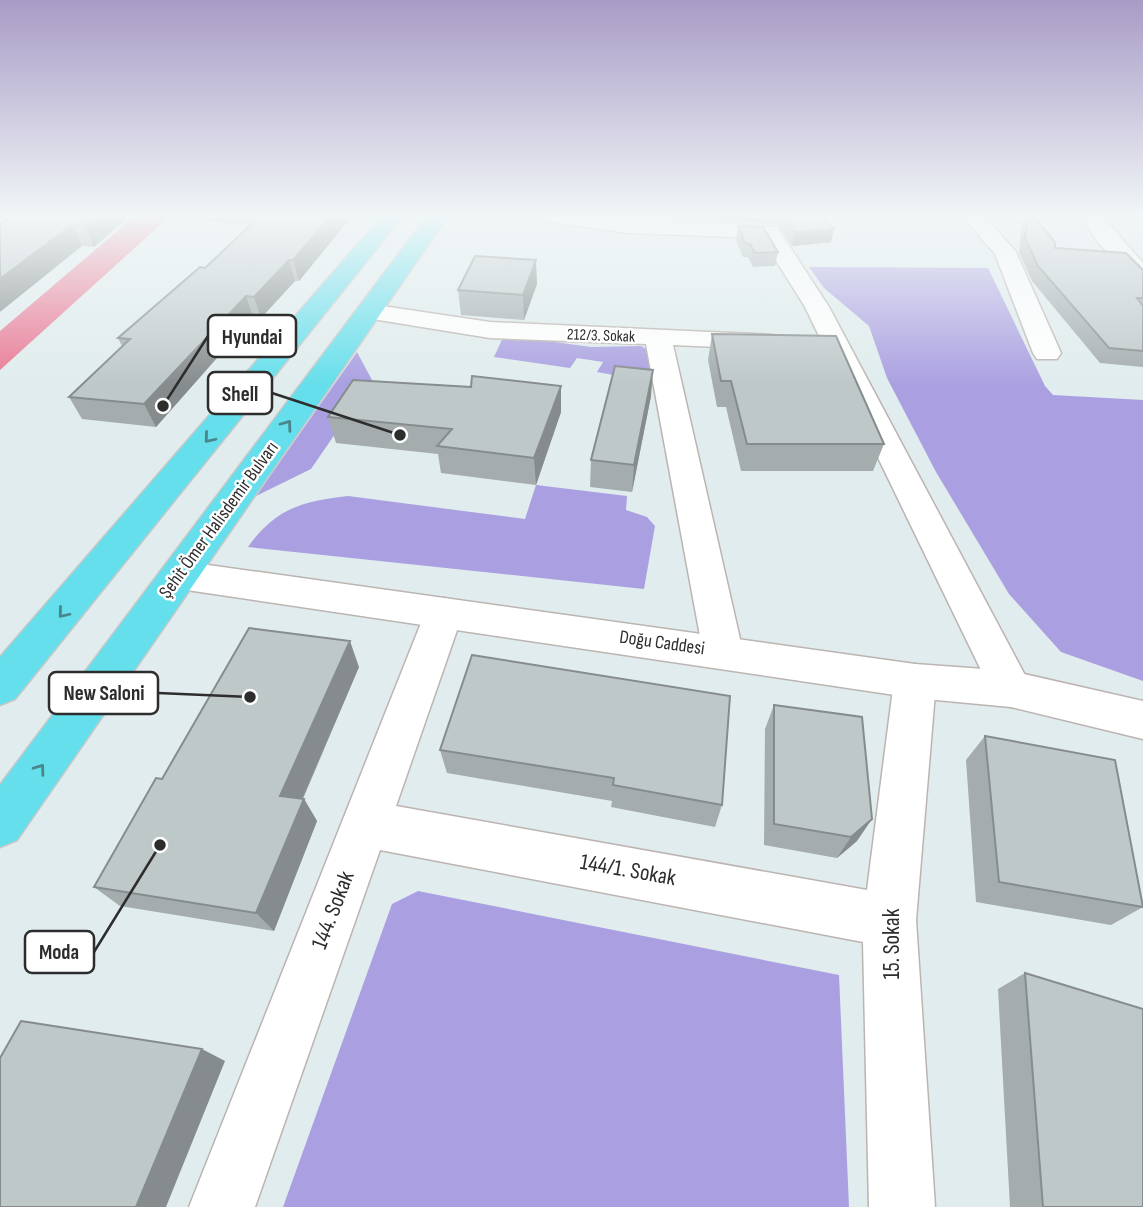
<svg xmlns="http://www.w3.org/2000/svg" width="1143" height="1207" viewBox="0 0 1143 1207" font-family="'Sofia Sans Condensed',sans-serif">
<style>
.green{fill:#aaa0e1}
.water{fill:#e97994}
.lines{fill:none;stroke-linecap:round;stroke-linejoin:round}
.minor-casing{stroke:#bcb4b0;stroke-width:3}
.tertiary-casing{stroke:#bcb4b0;stroke-width:3}
.trunk-casing{stroke:#c8c8c8;stroke-width:3}
.minor{fill:#fff;fill-rule:evenodd}
.tertiary{fill:#fff;fill-rule:evenodd}
.trunk{fill:#65dfeb;fill-rule:evenodd}
.wall{fill:#a4acad}
.shaded-wall{fill:#868c8d}
.building{fill:#bfc8c9;stroke:#868c8d;stroke-width:2}
.oneway{stroke:#49868c}
.labels{text-anchor:middle;dominant-baseline:central;stroke-width:5;stroke-linejoin:round;paint-order:stroke}
.far-street-label{font-size:16px;fill:#2d2d2d;stroke:#fff}
.street-label{font-size:19px;fill:#2d2d2d;stroke:#fff}
.near-street-label{font-size:23px;fill:#2d2d2d;stroke:#fff}
.leader{fill:none;stroke:#2d2d2d;stroke-width:2.5}
.callout-dot{fill:#2d2d2d;stroke:#fff;stroke-width:2.5}
.callout{fill:#fff;stroke:#2d2d2d;stroke-width:2.5}
.callout-label{font-size:21px;text-anchor:middle;font-weight:bold;fill:#2d2d2d}
</style>
<rect width="100%" height="100%" fill="#e0eced"/>
<path class="green" d="M809 267 988 268 1045 386 1053 395 1143 400V681L1061 652 1009 594 936 472 887 378 869 326 824 288Z
M504 335 591 347 641 346 654 353 663 384 597 372 603 362 577 358 570 368 494 357Z
M357 352 372 380 311 469 256 496Z
M536 485 627 496 626 510 647 517 655 526 644 589 248 547C275 509 302 501 348 496L525 519Z
M418 891 839 975 849 1207H283L392 904Z"/>
<path class="water" d="M135 216H170L0 370V331Z"/>
<g class="lines">
<g class="minor-casing">
<path id="minor" d="M539 216H595L777 227 829 307 1026 677 1032 689 1026 701 1011 707 996 701 805 307 762 238 629 233 549 222Z
M962 216H984L1016 252 1061 353 1057 359H1037L1033 353 995 254Z
M1082 216H1102L1143 263V284L1135 282 1096 240Z
M369 304 490 322 773 335 777 341 773 347 764 349 673 345 743 652 737 663 723 668 709 663 703 652 646 344 490 338 360 317 356 312 360 307Z
M444 598 458 602 463 613 396 806 867 890 894 681 900 669 915 664 930 669 936 681 916 920 935 1207H869L863 942 380 850 255 1207H189L425 613 430 602Z"/>
</g>
<g class="tertiary-casing">
<path id="tertiary" d="M180 561 915 664 1011 671 1143 701V739L1011 707 915 698 180 589 167 585 161 575 167 565Z"/>
</g>
<g class="trunk-casing">
<path id="trunk" d="M382 216H403L15 699 0 705V657Z
M427 216H448L17 840 0 847V785Z"/>
</g>
<use href="#minor" class="minor"/>
<use href="#tertiary" class="tertiary"/>
<use href="#trunk" class="trunk"/>
</g>
<path class="wall" d="M130 216 94 247 82 246 0 224Z
M203 216H352L299 281H295L261 318 253 317 156 427 82 419 69 397 122 346 118 338 205 268 250 225 205 221Z
M676 216H820L831 242 792 246 777 224 676 218Z
M1026 216H1033L1055 248 1143 270V367L1100 363 1032 281 1019 252 1022 224Z
M738 226 778 252 775 266 753 267 748 257H743L736 240Z
M537 284 524 320 461 315 458 290Z
M712 334 884 444 873 471H741L726 407H717L708 360Z
M651 396 632 492 590 487 591 460Z
M561 412 536 485 441 473 438 454 336 443 328 417Z
M359 667 303 799H304L317 821 274 931 120 906 94 887 162 779Z
M730 696 722 805 715 827 611 807 612 801 447 773 440 750Z
M774 705 857 841 837 858 764 845 765 729Z
M985 736 1143 907 1111 925 976 902 966 760Z
M1025 973 1143 1207H1010L998 989Z"/>
<path class="shaded-wall" d="M95 216H130L94 247 84 225Z
M331 216H352L299 281 293 260Z
M72 225 82 246 0 312V279Z
M834 229 831 242 792 246 795 232Z
M289 260 295 281 261 318 254 297Z
M536 260 537 284 524 320 523 295Z
M246 296 253 317 156 427 144 404Z
M653 370 651 396 632 492 634 465Z
M561 386V412L536 485 534 458Z
M350 641 359 667 294 818 280 796Z
M304 799 317 821 274 931 256 913Z
M872 819 857 841 837 858 851 837Z
M202 1049 225 1061 166 1207H136Z"/>
<path class="building" d="M12 216H95L84 225H72L0 279V224Z
M260 216H331L293 260H289L254 297 246 296 144 404 69 397 130 339 118 338 200 267 205 268Z
M783 216H820L834 229 795 232Z
M1028 216H1033L1055 242V248L1126 253 1143 270V298H1137L1143 306V351L1109 348 1038 266 1025 238Z
M738 226 763 227 778 252 755 253 750 244 745 243Z
M475 256 536 260 523 295 458 290Z
M712 334 836 336 884 444H747L731 381H721Z
M615 366 653 370 634 465 591 460Z
M472 376 561 386 534 458 437 446 452 429 328 417 353 380 471 387Z
M249 628 350 641 280 796 304 799 256 913 94 887 156 778 162 779Z
M472 655 730 696 722 805 613 785 614 778 440 750Z
M774 705 862 717 872 819 851 837 774 824Z
M985 736 1115 760 1143 907 999 882Z
M1025 973 1143 1009V1207H1043Z
M21 1021 202 1049 136 1207H0V1058Z"/>
<defs><path id="oneway-chevron" d="M-2-3.5L2.5 0L-2 3.5" fill="none" stroke-width="1.6" stroke-linecap="round" stroke-linejoin="round" transform="scale(1.75)"/></defs>
<g class="oneway">
<use href="#oneway-chevron" transform="translate(287 425) rotate(-54)"/>
<use href="#oneway-chevron" transform="translate(209 438) rotate(130)"/>
<use href="#oneway-chevron" transform="translate(63 613) rotate(130)"/>
<use href="#oneway-chevron" transform="translate(40 769) rotate(-54)"/>
</g>
<linearGradient id="sky" x2="0" y2="1"><stop stop-color="#a89cc6"/><stop offset="0.56" stop-color="#f1f6f7"/><stop offset="1" stop-color="#f1f6f7" stop-opacity="0"/></linearGradient>
<rect width="1143" height="385" fill="url(#sky)"/>
<g class="labels">
<g class="far-street-label">
<text transform="translate(601 336) rotate(2)">212/3. Sokak</text>
</g>
<g class="street-label">
<text transform="translate(219 520) rotate(-54)">Şehit Ömer Halisdemir Bulvarı</text>
<text transform="translate(662 643) rotate(8)">Doğu Caddesi</text>
</g>
<g class="near-street-label">
<text transform="translate(628 870) rotate(10)">144/1. Sokak</text>
<text transform="translate(333 910) rotate(-69)">144. Sokak</text>
<text transform="translate(892 944) rotate(-90)">15. Sokak</text>
</g>
</g>
<path class="leader" d="M163 406L208 336M400 435L272 393M250 697L158 693M160 845L94 952"/>
<g class="callout-dot">
<circle cx="163" cy="406" r="7"/>
<circle cx="400" cy="435" r="7"/>
<circle cx="250" cy="697" r="7"/>
<circle cx="160" cy="845" r="7"/>
</g>
<g class="callout">
<rect x="208" y="315" width="88" height="42" rx="7"/>
<rect x="208" y="372" width="64" height="42" rx="7"/>
<rect x="49" y="672" width="109" height="42" rx="7"/>
<rect x="25" y="931" width="69" height="42" rx="7"/>
</g>
<g class="callout-label">
<text x="252" y="344">Hyundai</text>
<text x="240" y="401">Shell</text>
<text x="104" y="700">New Saloni</text>
<text x="59" y="959">Moda</text>
</g>
</svg>
